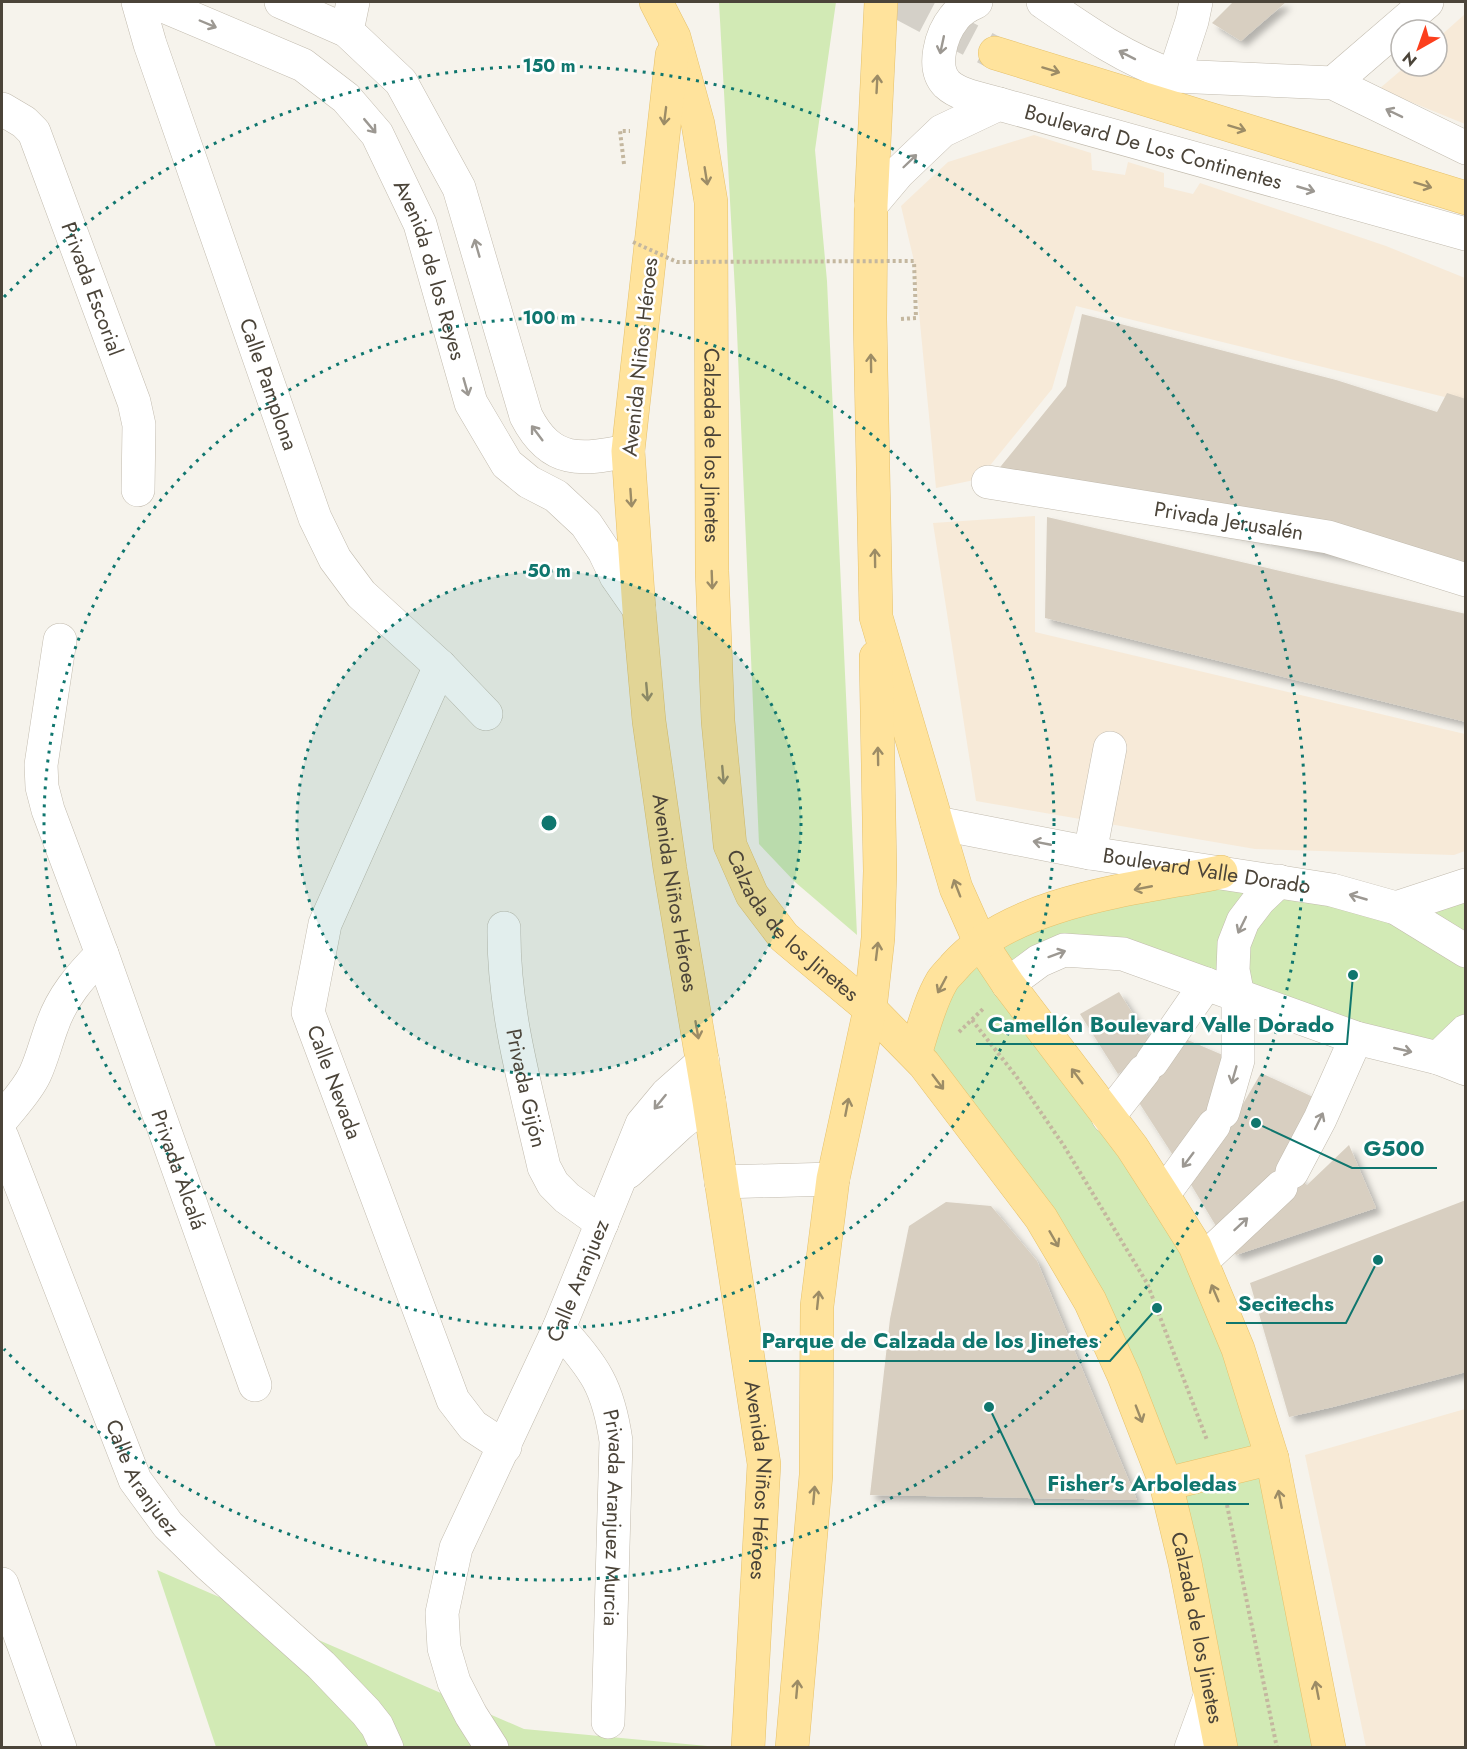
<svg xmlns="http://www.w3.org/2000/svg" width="1467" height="1749" viewBox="0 0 1467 1749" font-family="Jost,sans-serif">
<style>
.commercial{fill:#f7ead8}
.green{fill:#d2eab5}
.building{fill:#d8cfc1;filter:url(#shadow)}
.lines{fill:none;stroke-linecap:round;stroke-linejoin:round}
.major-tunnel{stroke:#d4d0c8;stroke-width:33;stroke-dasharray:33 16;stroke-linecap:butt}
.minor-casing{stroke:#c2bbae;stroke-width:34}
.major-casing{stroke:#e6c16a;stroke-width:34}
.path{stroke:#c4b79f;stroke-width:4;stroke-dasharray:3 3;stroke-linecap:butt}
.minor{stroke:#fff;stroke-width:33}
.major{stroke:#ffe39c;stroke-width:33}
.path-bridge{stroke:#c4b79f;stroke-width:4;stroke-dasharray:3 3;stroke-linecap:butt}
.oneway{stroke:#9c9892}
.oneway2{stroke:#9c8c66}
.ring{fill:none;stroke:#0f766e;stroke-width:3;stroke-dasharray:3 6}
.labels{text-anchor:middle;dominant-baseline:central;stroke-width:5;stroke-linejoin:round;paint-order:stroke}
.street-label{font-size:21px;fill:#4b4439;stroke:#fff}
.centre{fill:#0f766e;stroke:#fff;stroke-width:3}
.ring-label{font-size:18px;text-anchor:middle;font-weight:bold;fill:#0f766e;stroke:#fff;stroke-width:5;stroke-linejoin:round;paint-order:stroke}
.leader{fill:none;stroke:#0f766e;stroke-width:2}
.callout-dot{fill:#0f766e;stroke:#fff;stroke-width:2}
.callout-label{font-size:22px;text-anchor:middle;font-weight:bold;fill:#0f766e;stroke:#fff;stroke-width:5;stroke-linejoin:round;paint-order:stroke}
</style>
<defs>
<filter id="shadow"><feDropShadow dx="5.5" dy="5.5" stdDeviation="3" flood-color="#0004"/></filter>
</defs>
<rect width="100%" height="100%" fill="#f6f3ec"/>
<path class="commercial" d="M1465 14V124L1379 89 1406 66H1437V39Z
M1034 135 1091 153 1092 170 1125 175 1128 162 1164 173V187L1193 194 1200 183 1386 246 1465 278V402L1076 306 1052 389 979 479 936 488 914 261 901 206 948 162Z
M1035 516V632L1465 734V851L1454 855 1255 849 976 801 933 523Z
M1465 1409V1747H1366L1305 1455Z"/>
<path class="green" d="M719 2H836L815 150 827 281 857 935 795 882 759 844 736 309Z
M1218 874 1255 901 1235 994 1066 948 1011 982 986 942Z
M1280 886 1332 894 1465 957V1066L1241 993 1246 921Z
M1465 887V948L1401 908Z
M982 948 1187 1237 1269 1461 1324 1747H1225L1132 1376 919 1053 930 1018Z
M157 1570 524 1729 718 1747H216Z"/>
<path class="building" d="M1233 2H1286L1241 41 1212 23Z
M1082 314 1336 380 1437 412 1447 393 1466 399V582L988 482 1066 386Z
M1047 517 1466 614V722L1045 618Z
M1119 992 1156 1050 1176 1035 1232 1059 1233 1121 1261 1073 1313 1097 1279 1161 1307 1185 1349 1145 1376 1208 1236 1255 1219 1231 1178 1163 1138 1101 1133 1063 1118 1074 1080 1014Z
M1466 1200V1372L1333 1407 1289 1417 1250 1283Z
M946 1202 991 1206 1037 1261 1137 1500 870 1495 890 1319 909 1226Z"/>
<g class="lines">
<path class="major-tunnel" d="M898 2 995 53"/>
<g class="minor-casing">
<g id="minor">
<path id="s1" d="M138 2 150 44 315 518 335 559 361 594 440 666 486 714"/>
<path id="s2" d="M154 2 303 65 346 98 377 134 420 224 471 403 507 464 529 482 556 496 586 524 604 551 616 576 639 609"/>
<path d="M281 2 347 31 401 82 459 188 526 416C551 465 581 460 628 451"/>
<path d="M976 2C969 5 959 11 954 18 941 34 931 68 947 84 960 96 982 99 999 104"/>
<path d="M1043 2C1085 31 1125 59 1174 76L1333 83 1466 148"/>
<path d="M347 31 353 2"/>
<path d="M1174 76 1192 21 1196 2"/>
<path d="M1333 83 1427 2"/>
<path id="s3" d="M2 109 24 122 34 132 134 402 139 425 138 490"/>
<path id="s4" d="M871 205 898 173 942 131 999 104 1466 234"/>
<path id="s5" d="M988 482 1328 537 1466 580"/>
<path id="s6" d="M60 640 41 765 42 787 48 810 102 954 255 1385"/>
<path id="s7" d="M440 666 325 924 308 1012 453 1400 473 1426 505 1447"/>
<path id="s8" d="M937 823 1090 853 1332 890 1396 908 1466 951"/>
<path d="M1090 853 1110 748"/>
<path d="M1396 908 1466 885"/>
<path id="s9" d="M504 928C503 1010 526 1088 544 1167L553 1184 567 1198 602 1223"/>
<path d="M1008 984 1039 961 1064 950 1123 954 1356 1038 1438 1058 1466 1069"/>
<path d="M1438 1058 1466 1031"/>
<path d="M1152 1062 1206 984"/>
<path d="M1223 1112 1238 1060V996L1233 970 1234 944 1243 921 1259 900 1279 881"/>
<path d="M1108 1117 1144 1071"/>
<path d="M2 1119C13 1105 27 1091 35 1074 42 1059 46 1042 52 1026 62 997 80 976 102 954"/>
<path id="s10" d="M2 1137 135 1480 168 1525 208 1564 321 1665 366 1712 377 1726 387 1748"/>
<path d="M628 1172 681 1123 709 1101"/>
<path d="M1292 1172 1320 1119 1356 1038"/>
<path d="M721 1182 833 1179"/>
<path d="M1163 1195 1214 1125"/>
<path d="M1202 1261 1281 1187"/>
<path id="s11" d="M559 1328C595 1369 608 1386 616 1441L608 1722"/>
<path d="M2 1584 60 1748"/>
<path id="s12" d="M492 1748 471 1715 454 1682 444 1648 442 1613 456 1548 559 1328 642 1124 667 1094 703 1062"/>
<path d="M1191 1748 1210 1696"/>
</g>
</g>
<g class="major-casing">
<g id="major">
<path id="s13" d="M656 2 674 37 698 124 711 202 712 571 718 721 730 845 752 895 784 937 870 1009 924 1064 1041 1218 1090 1301 1124 1376 1166 1484 1185 1563 1221 1748"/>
<path d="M881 2 871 205 870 319 876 617 956 888 980 942 1008 984 1132 1147 1163 1195 1195 1246 1238 1349 1272 1458 1329 1748"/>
<path d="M995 53 1466 198"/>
<path id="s14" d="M672 55 628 451 639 609 649 721 670 869 709 1101 764 1464 748 1748"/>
<path d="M915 1054C923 1030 929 1003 942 981 945 976 950 972 954 967 1012 900 1137 889 1221 872"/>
<path d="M1166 1484 1272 1458"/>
<path d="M792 1748 816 1475 817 1306 833 1179 870 1009 878 938 880 871 876 657"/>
</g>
</g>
<path class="path" d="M624 164 620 131H630
M901 319 916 318 914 261
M972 1020 1016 1076 1064 1146 1147 1283 1207 1440
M959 1032 984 1008
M1227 1505 1277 1748"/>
<use href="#minor" class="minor"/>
<use href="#major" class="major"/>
<path class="path-bridge" d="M633 242 677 262 914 261"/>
</g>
<defs><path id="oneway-shaft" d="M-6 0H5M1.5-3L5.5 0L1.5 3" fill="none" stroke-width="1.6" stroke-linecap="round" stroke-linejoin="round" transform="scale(1.5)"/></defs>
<g class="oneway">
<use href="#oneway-shaft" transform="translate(208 24) rotate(23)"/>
<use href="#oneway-shaft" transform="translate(942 45) rotate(102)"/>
<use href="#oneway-shaft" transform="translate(1127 55) rotate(-153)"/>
<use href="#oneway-shaft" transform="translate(1394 113) rotate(-154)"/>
<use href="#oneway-shaft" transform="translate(370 126) rotate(50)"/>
<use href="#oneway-shaft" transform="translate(910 161) rotate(-44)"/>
<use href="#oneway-shaft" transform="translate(1306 189) rotate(16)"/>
<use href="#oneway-shaft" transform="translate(477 248) rotate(-106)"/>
<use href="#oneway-shaft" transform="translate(466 387) rotate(74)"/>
<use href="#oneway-shaft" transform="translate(537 433) rotate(-127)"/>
<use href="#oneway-shaft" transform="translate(1042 843) rotate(-169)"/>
<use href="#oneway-shaft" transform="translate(1358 897) rotate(-164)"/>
<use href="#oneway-shaft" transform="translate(1242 925) rotate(116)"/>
<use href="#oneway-shaft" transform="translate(1057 954) rotate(-20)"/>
<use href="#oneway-shaft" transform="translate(1403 1050) rotate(13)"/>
<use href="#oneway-shaft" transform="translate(1234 1075) rotate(106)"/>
<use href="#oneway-shaft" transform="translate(660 1102) rotate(129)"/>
<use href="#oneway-shaft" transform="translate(1319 1121) rotate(-64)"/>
<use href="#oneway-shaft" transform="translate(1188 1160) rotate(127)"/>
<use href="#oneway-shaft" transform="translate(1241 1224) rotate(-43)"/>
</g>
<g class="oneway2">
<use href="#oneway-shaft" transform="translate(1051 70) rotate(17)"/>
<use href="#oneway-shaft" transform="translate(877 84) rotate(-87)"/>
<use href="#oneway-shaft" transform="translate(665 116) rotate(97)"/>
<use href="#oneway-shaft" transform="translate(1237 128) rotate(17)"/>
<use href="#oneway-shaft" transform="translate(706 176) rotate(81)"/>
<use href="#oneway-shaft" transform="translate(1423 185) rotate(17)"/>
<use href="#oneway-shaft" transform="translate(871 363) rotate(-91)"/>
<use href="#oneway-shaft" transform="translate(631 498) rotate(86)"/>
<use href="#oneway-shaft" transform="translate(875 558) rotate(-91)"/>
<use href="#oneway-shaft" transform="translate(712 580) rotate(88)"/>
<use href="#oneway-shaft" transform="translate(647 692) rotate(85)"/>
<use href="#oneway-shaft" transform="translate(878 756) rotate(-91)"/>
<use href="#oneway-shaft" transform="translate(723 775) rotate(85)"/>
<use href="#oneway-shaft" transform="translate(957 888) rotate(-111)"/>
<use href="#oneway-shaft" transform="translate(1143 888) rotate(169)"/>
<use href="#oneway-shaft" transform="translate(877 951) rotate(-83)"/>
<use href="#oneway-shaft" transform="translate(942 985) rotate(118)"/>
<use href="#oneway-shaft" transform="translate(697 1030) rotate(80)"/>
<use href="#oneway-shaft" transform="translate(1077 1076) rotate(-127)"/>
<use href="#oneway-shaft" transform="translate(938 1082) rotate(53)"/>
<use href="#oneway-shaft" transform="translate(847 1107) rotate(-79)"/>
<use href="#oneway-shaft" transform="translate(1054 1239) rotate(60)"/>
<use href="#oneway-shaft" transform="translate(1215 1293) rotate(-113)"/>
<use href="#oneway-shaft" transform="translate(818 1300) rotate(-84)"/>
<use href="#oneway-shaft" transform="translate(1139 1414) rotate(69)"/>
<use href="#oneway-shaft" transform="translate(814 1495) rotate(-85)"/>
<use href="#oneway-shaft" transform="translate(1280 1499) rotate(-101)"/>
<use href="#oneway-shaft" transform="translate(797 1689) rotate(-85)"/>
<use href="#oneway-shaft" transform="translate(1317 1690) rotate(-101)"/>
</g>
<circle cx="549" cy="823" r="252" fill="#0f766e" fill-opacity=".12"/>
<g class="ring">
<circle cx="549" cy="823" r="252"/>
<circle cx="549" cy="823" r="505"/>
<path d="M4 297A757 757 0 1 1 4 1349"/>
</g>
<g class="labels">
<g class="street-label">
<text stroke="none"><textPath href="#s4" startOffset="326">Boulevard De Los Continentes</textPath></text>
<text stroke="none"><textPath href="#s2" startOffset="410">Avenida de los Reyes</textPath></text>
<text stroke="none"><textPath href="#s3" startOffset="207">Privada Escorial</textPath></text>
<text transform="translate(640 357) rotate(-84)">Avenida Niños Héroes</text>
<text stroke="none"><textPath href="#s1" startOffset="404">Calle Pamplona</textPath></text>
<text stroke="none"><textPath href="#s13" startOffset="452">Calzada de los Jinetes</textPath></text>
<text stroke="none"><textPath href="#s5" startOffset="244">Privada Jerusalén</textPath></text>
<text stroke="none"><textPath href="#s8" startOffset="274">Boulevard Valle Dorado</textPath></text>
<text stroke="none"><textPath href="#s14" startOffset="843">Avenida Niños Héroes</textPath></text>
<text stroke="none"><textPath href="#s13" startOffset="956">Calzada de los Jinetes</textPath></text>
<text stroke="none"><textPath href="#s7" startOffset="447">Calle Nevada</textPath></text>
<text stroke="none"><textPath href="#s9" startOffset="162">Privada Gijón</textPath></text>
<text stroke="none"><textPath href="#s6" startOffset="555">Privada Alcalá</textPath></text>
<text stroke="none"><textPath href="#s12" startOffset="507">Calle Aranjuez</textPath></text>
<text stroke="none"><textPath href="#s10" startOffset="369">Calle Aranjuez</textPath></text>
<text stroke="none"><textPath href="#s14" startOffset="1437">Avenida Niños Héroes</textPath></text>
<text stroke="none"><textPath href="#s11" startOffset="206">Privada Aranjuez Murcia</textPath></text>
<text stroke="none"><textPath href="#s13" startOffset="1784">Calzada de los Jinetes</textPath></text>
</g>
</g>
<circle cx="549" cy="823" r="9" class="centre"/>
<g class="ring-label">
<text x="549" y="72">150 m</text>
<text x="549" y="324">100 m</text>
<text x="549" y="577">50 m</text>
</g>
<path class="leader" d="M1353 975L1347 1044H976M1256 1123L1352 1168H1437M1378 1260L1346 1323H1226M1157 1308L1110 1361H749M989 1407L1035 1504H1249"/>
<g class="callout-dot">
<circle cx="1353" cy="975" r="6"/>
<circle cx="1256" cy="1123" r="6"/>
<circle cx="1378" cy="1260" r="6"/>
<circle cx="1157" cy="1308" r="6"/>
<circle cx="989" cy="1407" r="6"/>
</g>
<g class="callout-label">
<text x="1161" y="1032">Camellón Boulevard Valle Dorado</text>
<text x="1394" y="1156">G500</text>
<text x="1286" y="1311">Secitechs</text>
<text x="930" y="1348">Parque de Calzada de los Jinetes</text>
<text x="1142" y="1491">Fisher's Arboledas</text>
</g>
<rect width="1467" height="1749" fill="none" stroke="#4b4439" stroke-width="6"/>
<g transform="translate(1419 48) rotate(220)"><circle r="28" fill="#ffffff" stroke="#b7b4b0" stroke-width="1.5"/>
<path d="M0-4.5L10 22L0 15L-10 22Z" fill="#fc3f1d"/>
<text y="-9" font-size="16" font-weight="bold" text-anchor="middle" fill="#4b4439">N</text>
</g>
</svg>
